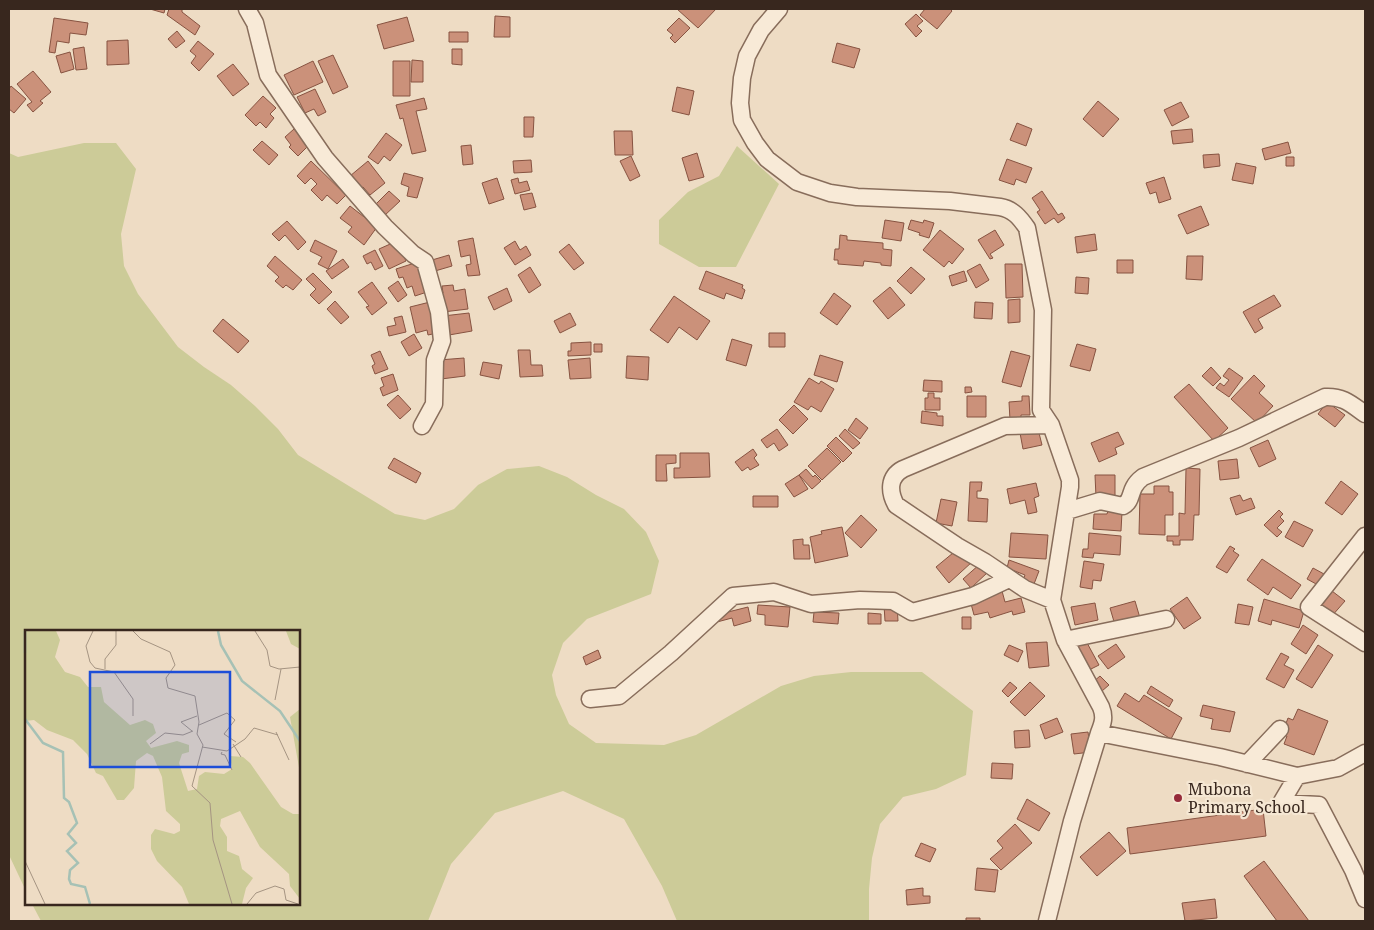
<svg xmlns="http://www.w3.org/2000/svg" width="1374" height="930" viewBox="0 0 1374 930" font-family="'Noto Serif',serif">
<style>
.green{fill:#cccb98}
.building{fill:#cb917a;stroke:#875341}
.lines{fill:none;stroke-linecap:round;stroke-linejoin:round}
.minor-casing{stroke:#886d5b;stroke-width:19}
.minor{stroke:#f8ead7;stroke-width:16}
.poi-dot{fill:#962b3a;stroke:#f5e7d3;stroke-width:2}
.labels{text-anchor:middle;dominant-baseline:central;stroke-width:4.5;stroke-linejoin:round;paint-order:stroke}
.poi-label{font-size:16px;fill:#38271e;stroke:#f5e7d3;text-anchor:start}
.inset-river{fill:none;stroke:#a6c1b5;stroke-width:2.5}
.inset-road{fill:none;stroke:#a59482;stroke-width:1}
.view{fill:#1d4ed8;fill-opacity:0.15;stroke:#1d4ed8;stroke-width:2.5}
.inset-edge{fill:none;stroke:#38271e;stroke-width:2.5}
</style>
<rect width="100%" height="100%" fill="#eedcc4"/>
<path class="green" d="M84 143H116L136 169 121 234 124 266 138 294 178 347 204 367 231 385 255 406 278 429 298 455 395 514 425 520 454 509 478 485 507 469 539 466 567 477 596 495 624 509 646 532 659 561 651 594 587 619 563 643 552 675 556 695 569 724 596 743 664 745 696 735 781 686 814 676 851 672H922L973 711 966 775 936 789 903 797 880 824 872 858 869 889V921H677L662 886 624 819 563 791 495 813 451 864 428 921H41L32 904H299V631H26V891L9 855V153L18 157Z
M737 146 779 184 736 267H699L659 244V220L688 192 719 176Z"/>
<path class="building" d="M150 9H165L164 13Z
M169 9H182V12L200 26 195 35 167 15Z
M677 9H716L698 28Z
M925 9H950L952 11 937 29 920 15Z
M916 14 923 21 917 26 922 31 916 37 905 24Z
M495 16 510 17V37H494Z
M407 17 414 41 384 49 377 25Z
M54 18 88 23 86 35 70 33 69 43 57 41 55 53 49 52Z
M679 18 690 28 675 43 670 38 673 35 667 30Z
M177 31 185 41 176 48 168 39Z
M449 32H468V42H449Z
M128 40 129 64 107 65V41Z
M198 41 214 54 199 71 191 63 196 56 190 51Z
M837 43 860 49 854 68 832 62Z
M84 47 87 69 76 70 73 49Z
M452 49H462V65L452 64Z
M70 52 74 69 61 73 56 56Z
M333 55 348 87 333 94 318 61Z
M412 60 423 61V82H411Z
M313 61 323 82 294 95 284 75Z
M393 61H410V96H393Z
M233 64 249 84 233 96 217 76Z
M33 71 51 92 40 101 43 103 33 112 27 105 32 102 17 84Z
M11 86 26 99 14 113 9 109V89Z
M677 87 694 91 689 115 672 111Z
M315 89 326 112 318 116 314 109 305 113 297 97Z
M263 96 276 108 270 114 274 118 266 128 260 122 256 126 245 115Z
M424 98 427 109 416 111 426 151 412 154 403 118 400 119 396 105Z
M1098 101 1119 119 1103 137 1083 119Z
M1181 102 1189 117 1172 126 1164 110Z
M524 117H534L533 137H524Z
M1017 123 1032 129 1026 146 1010 140Z
M294 129 309 145 298 156 289 147 291 145 285 137Z
M1192 129 1193 142 1173 144 1171 131Z
M614 131H632L633 155H615Z
M386 133 402 145 390 161 384 156 378 164 368 157Z
M262 141 278 155 269 165 253 150Z
M1288 142 1291 153 1265 160 1262 149Z
M471 145 473 164 463 165 461 146Z
M697 153 704 177 689 181 682 158Z
M1219 154 1220 166 1204 168 1203 155Z
M631 156 640 176 630 181 620 161Z
M1286 157H1294V166H1286Z
M1007 159 1032 168 1026 183 1016 179 1014 185 999 180Z
M531 160 532 172 514 173 513 161Z
M311 161 346 195 337 204 327 195 322 201 311 190 317 184 311 178 305 184 297 176Z
M368 161 385 183 370 195 363 187 360 189 350 176Z
M1236 163 1256 167 1253 184 1232 180Z
M404 173 423 178 417 198 407 196 409 187 401 184Z
M1164 177 1171 199 1159 203 1156 192 1150 194 1146 183Z
M497 178 504 199 489 204 482 183Z
M518 178 519 183 527 181 530 190 515 194 511 180Z
M389 191 400 201 384 216 374 206Z
M1042 191 1058 215 1062 213 1065 218 1058 223 1054 218 1045 224 1037 212 1040 210 1032 198Z
M532 193 536 207 524 210 520 195Z
M350 206 377 227 364 245 348 232 352 227 340 218Z
M1201 206 1209 225 1187 234 1178 215Z
M885 220 904 223 901 241 882 238Z
M911 220 923 223 924 220 934 223 929 238 919 235 920 233 908 229Z
M287 221 306 242 298 250 285 235 279 241 272 234Z
M940 230 964 249 952 264 949 261 944 267 923 250Z
M995 230 1004 245 990 254 993 258 990 259 978 240Z
M1095 234 1097 250 1077 253 1075 237Z
M840 235 847 236V240L883 243V249L892 250 891 266 881 265V263L864 261 863 266 838 264V260H834L835 249H839Z
M473 238 480 275 468 276 466 265 471 264 470 255 461 257 458 241Z
M315 240 337 251 328 269 318 264 322 257 310 251Z
M397 241 406 261 389 269 379 249Z
M515 241 520 250 526 246 531 255 515 265 504 248Z
M569 244 584 263 574 270 559 252Z
M375 250 383 266 375 270 371 262 367 264 363 256Z
M449 255 452 266 435 271 432 260Z
M275 256 302 280 293 290 286 285 283 288 275 281 279 277 267 266Z
M1187 256H1203L1202 280 1186 279Z
M343 259 349 267 332 279 326 271Z
M1117 260H1133V273H1117Z
M421 261 430 291 415 296 412 286 407 288 403 277 399 278 396 269Z
M980 264 989 280 976 288 967 271Z
M1005 264H1022L1023 297 1006 298Z
M530 267 541 285 529 293 518 275Z
M911 267 925 279 911 294 897 281Z
M706 271 743 285 742 288 745 290 742 299 726 293 724 299 699 289Z
M964 271 967 281 952 286 949 276Z
M313 273 332 292 319 304 310 295 316 289 306 279Z
M1076 277 1089 278 1088 294 1075 293Z
M398 281 407 295 398 302 388 288Z
M372 282 387 303 372 315 366 307 369 306 358 292Z
M453 285 454 291 465 289 468 309 443 312 441 293H443L442 286Z
M890 287 905 305 888 319 873 301Z
M507 288 512 301 494 310 488 297Z
M834 293 851 306 837 325 820 313Z
M1274 295 1281 306 1258 319 1263 328 1255 333 1243 312Z
M674 296 710 321 697 340 679 327 668 343 650 330Z
M1020 299V322L1008 323V300Z
M335 301 349 317 341 324 327 309Z
M430 302 437 333 428 335 427 330 416 333 410 307Z
M975 302 993 303 992 319 974 318Z
M469 313 472 331 449 335 443 316Z
M570 313 576 325 560 333 554 321Z
M402 316 406 332 389 336 387 327 396 325 394 318Z
M223 319 249 341 238 353 213 331Z
M769 333H785V347H769Z
M414 334 422 348 409 356 401 342Z
M732 339 752 345 746 366 726 360Z
M591 342V355L568 356V351H571V343Z
M594 344H602V352H594Z
M1077 344 1096 349 1090 371 1070 366Z
M518 350H530L531 365H542L543 376 520 377Z
M380 351 388 369 375 374 372 366 375 364 371 355Z
M1011 351 1030 356 1021 387 1002 382Z
M820 355 843 362 837 382 814 375Z
M627 356 649 357 648 380 626 378Z
M464 358 465 376 441 379 439 360Z
M590 358 591 378 570 379 568 360Z
M483 362 502 365 499 379 480 375Z
M1211 367 1221 378 1213 386 1202 376Z
M1229 368 1243 378 1229 397 1216 388 1220 383 1224 386 1229 380 1223 376Z
M393 374 398 390 383 396 380 388 384 386 381 378Z
M1254 375 1265 386 1259 393 1273 406 1257 423 1231 399Z
M809 378 819 384 821 381 834 389 821 412 811 406 808 410 794 402Z
M924 380 942 381V392L923 391Z
M1189 384 1228 428 1214 441 1174 397Z
M965 387H971L972 392 965 393Z
M928 393H934V398H940V410H925V398H928Z
M398 395 411 409 400 419 387 405Z
M967 396H986V417H967Z
M1022 396H1029L1030 415H1021V419L1010 420 1009 402 1022 401Z
M1327 402 1345 415 1335 427 1318 414Z
M794 405 808 419 793 434 779 420Z
M922 411 937 413V416H943V426L921 423Z
M856 418 868 428 860 439 848 430Z
M777 429 788 445 779 451 774 443 767 448 761 440Z
M845 429 860 443 853 449 839 436Z
M1038 429 1042 445 1023 449 1020 433Z
M1118 432 1124 444 1115 448 1117 454 1099 462 1091 443Z
M836 437 852 453 843 462 827 446Z
M1268 440 1276 459 1259 467 1250 448Z
M827 448 841 462 822 480 808 466Z
M753 449 757 455 754 458 759 465 750 470 748 467 742 471 735 462Z
M680 453H709L710 477 674 478V468H680Z
M656 455H676V463L666 464 667 481H656Z
M394 458 421 473 416 483 388 468Z
M1237 459 1239 478 1220 480 1218 461Z
M1186 468 1200 469 1199 515H1194L1193 540H1180V545H1173V541H1167V536H1179V513L1185 514Z
M806 469 813 477 815 475 821 481 812 489 799 475Z
M799 475 808 489 794 497 785 484Z
M1095 475H1115V497H1096Z
M1341 481 1358 494 1342 515 1325 503Z
M970 482H982L981 491H977V498L988 499 987 522 968 521Z
M1036 483 1039 496 1034 498 1037 512 1028 514 1025 500 1010 504 1007 489Z
M1154 486H1169V492H1173V515H1165V535L1139 534 1140 494H1154Z
M1240 495 1243 501 1251 498 1255 508 1236 515 1230 498Z
M753 496H778V507H753Z
M941 499 957 502 952 526 936 523Z
M1279 510 1283 514 1280 517 1284 521 1277 528 1282 532 1277 537 1264 525Z
M1108 511 1122 512 1121 531 1093 529 1094 514H1107Z
M861 515 877 530 861 548 845 533Z
M1294 521 1313 530 1303 547 1285 537Z
M842 527 848 556 815 563 810 537 822 534 821 531Z
M1011 533 1048 535 1046 559 1009 557Z
M1089 533 1121 536 1120 555 1094 553 1093 558 1082 557 1083 549H1088Z
M803 539V545H809L810 559H794L793 540Z
M1230 546 1235 549 1233 551 1239 555 1227 573 1216 567Z
M959 548 972 562 949 583 936 567Z
M1262 559 1301 585 1291 599 1273 587 1268 595 1247 580Z
M1009 560 1039 571 1034 584 1023 580 1025 575 1007 568Z
M1084 561 1104 564 1101 581 1093 580 1092 589 1080 587Z
M980 564 988 572 971 588 963 579Z
M1313 568 1324 574 1318 585 1307 579Z
M1002 591 1005 602 1021 598 1025 612 1013 615 1012 611 990 618 988 612 974 615 970 600Z
M1332 591 1345 601 1331 617 1319 607Z
M1187 597 1201 618 1184 629 1170 609Z
M1264 599 1304 611 1299 628 1272 620 1271 625 1258 621Z
M1135 601 1140 618 1115 625 1110 608Z
M1095 603 1098 620 1075 625 1071 607Z
M897 604 898 621H885L884 605Z
M1238 604 1253 607 1249 625 1235 623Z
M758 605 790 607 788 627 765 625V615L757 614Z
M748 607 751 621 734 626 732 618 717 622 716 615Z
M814 612 839 613 838 624 813 622Z
M868 613 881 614V624H868Z
M962 617H971V629H962Z
M1303 625 1318 635 1306 654 1291 644Z
M1086 641 1099 665 1087 671 1075 648Z
M1047 642 1049 666 1029 668 1026 643Z
M1116 644 1125 657 1108 669 1098 656Z
M1009 645 1023 651 1018 662 1004 655Z
M1318 645 1333 655 1312 688 1296 679Z
M598 650 601 658 586 665 583 657Z
M1281 653 1289 657 1284 665 1294 670 1284 688 1266 679Z
M1100 676 1109 685 1102 691 1093 682Z
M1010 682 1017 688 1008 697 1002 691Z
M1030 682 1045 696 1025 716 1010 702Z
M1151 686 1173 700 1169 707 1147 693Z
M1125 693 1139 702 1144 695 1182 718 1171 739 1117 706Z
M1203 705 1235 712 1230 732 1211 729 1213 719 1200 716Z
M1298 709 1328 721 1314 755 1284 744 1287 736 1282 734 1288 718 1293 720Z
M1057 718 1063 732 1045 739 1040 725Z
M1029 730 1030 747 1015 748 1014 731Z
M1088 732 1091 752 1074 754 1071 734Z
M992 763 1013 764 1012 779 991 778Z
M1027 799 1050 813 1039 831 1017 819Z
M1263 809 1266 836 1130 854 1127 828Z
M1015 824 1032 843 1001 870 990 859 1003 848 997 841Z
M1109 832 1126 851 1097 876 1080 857Z
M921 843 936 849 930 862 915 856Z
M1264 861 1309 921H1277L1244 876Z
M977 868 998 870 995 892 975 890Z
M923 888V896H930V903L907 905 906 890Z
M1215 899 1217 918 1185 921 1182 903Z
M966 918H980V921H966Z"/>
<g class="lines">
<g class="minor-casing">
<path id="minor" d="M247 9 255 23 268 75 325 158 385 227 413 254 425 262 439 312 442 341 435 360 434 404 422 426
M779 9 761 30 747 56 742 78 740 103 742 120 755 143 767 159 797 182 830 193 857 197 950 201 1000 207C1013 209 1020 218 1027 228L1043 310 1041 410 1051 425 1070 480V487L1052 600 1065 640 1101 707C1105 717 1103 723 1099 733L1072 821 1047 921
M1051 425 1005 426 903 469C888 477 889 492 896 505L957 546 985 562 1025 589 1052 600
M1067 511 1100 501 1123 506C1131 502 1130 494 1134 487 1136 483 1139 480 1143 477L1239 438 1325 397C1343 396 1351 404 1365 414
M1365 536 1309 607 1365 643
M1065 640 1166 619
M590 699 619 696 671 653 733 596 774 592 811 604 860 600 893 601 912 612 973 596 1009 579
M1099 733 1220 757 1297 776 1338 768 1365 753
M1247 764 1280 729
M1297 776 1281 803 1319 805 1353 870 1365 899"/>
</g>
<use href="#minor" class="minor"/>
</g>
<circle class="poi-dot" cx="1178" cy="798" r="5"/>
<g class="labels">
<g class="poi-label">
<text x="1188" y="789">Mubona<tspan x="1188" dy="18">Primary School</tspan></text>
</g>
</g>
<g transform="translate(25 630)">
<rect width="275" height="275" fill="#eedcc4"/>
<path d="M0 1H31L35 10 30 27 40 42 55 47 63 57H76L79 72 105 95 120 90 128 94 131 103 121 111 126 118 152 111 164 115V122L157 124 154 133 163 161 172 159 174 146 180 142 199 144 207 139 205 126 218 127 225 133 256 177 268 184H275V269L265 256 264 244 235 217 215 181 196 189 195 196 202 207V221L214 226 217 239 228 248 221 258 217 274H164L157 257 132 231 126 219V205L130 199 149 204 155 201V194L141 181 137 147 128 126 122 123 111 131 109 158 99 170H92L78 146 71 143 62 124 48 110 22 100 9 90 0 91ZM261 1H275V19L266 14ZM275 79V143L265 87Z" fill="#cccb98"/>
<path class="inset-river" d="M193 1 196 15 217 51 255 81 275 111M0 23V1M0 89 18 113 38 122 39 168 44 172 52 193 43 204 51 213 42 221 53 233 45 240 44 249 46 254 60 257 65 274"/>
<path class="inset-road" d="M68 1 61 16 65 32 70 38 89 42 108 69V86M108 1 116 9 145 22 150 35 141 48 143 58 170 66 174 92 172 104 178 115 167 156 185 173 188 210 207 274M230 1 242 20 245 36 254 39 275 37M80 39V29L91 15V1M250 70 256 39M174 95 202 83 210 90 199 104 211 112M167 101 156 92 172 86M251 102 264 130M125 114 140 103 158 105 168 101M208 114 216 127M177 117 202 121 220 109 229 98 253 105M197 122 196 124 200 125 207 140M0 231 20 274M222 274 231 263 250 256 259 259 261 270 273 274"/>
<path class="view" d="M65 42H205V137H65Z"/>
<rect width="275" height="275" class="inset-edge"/>
</g>
<rect width="1374" height="930" fill="none" stroke="#38271e" stroke-width="20"/>
</svg>
